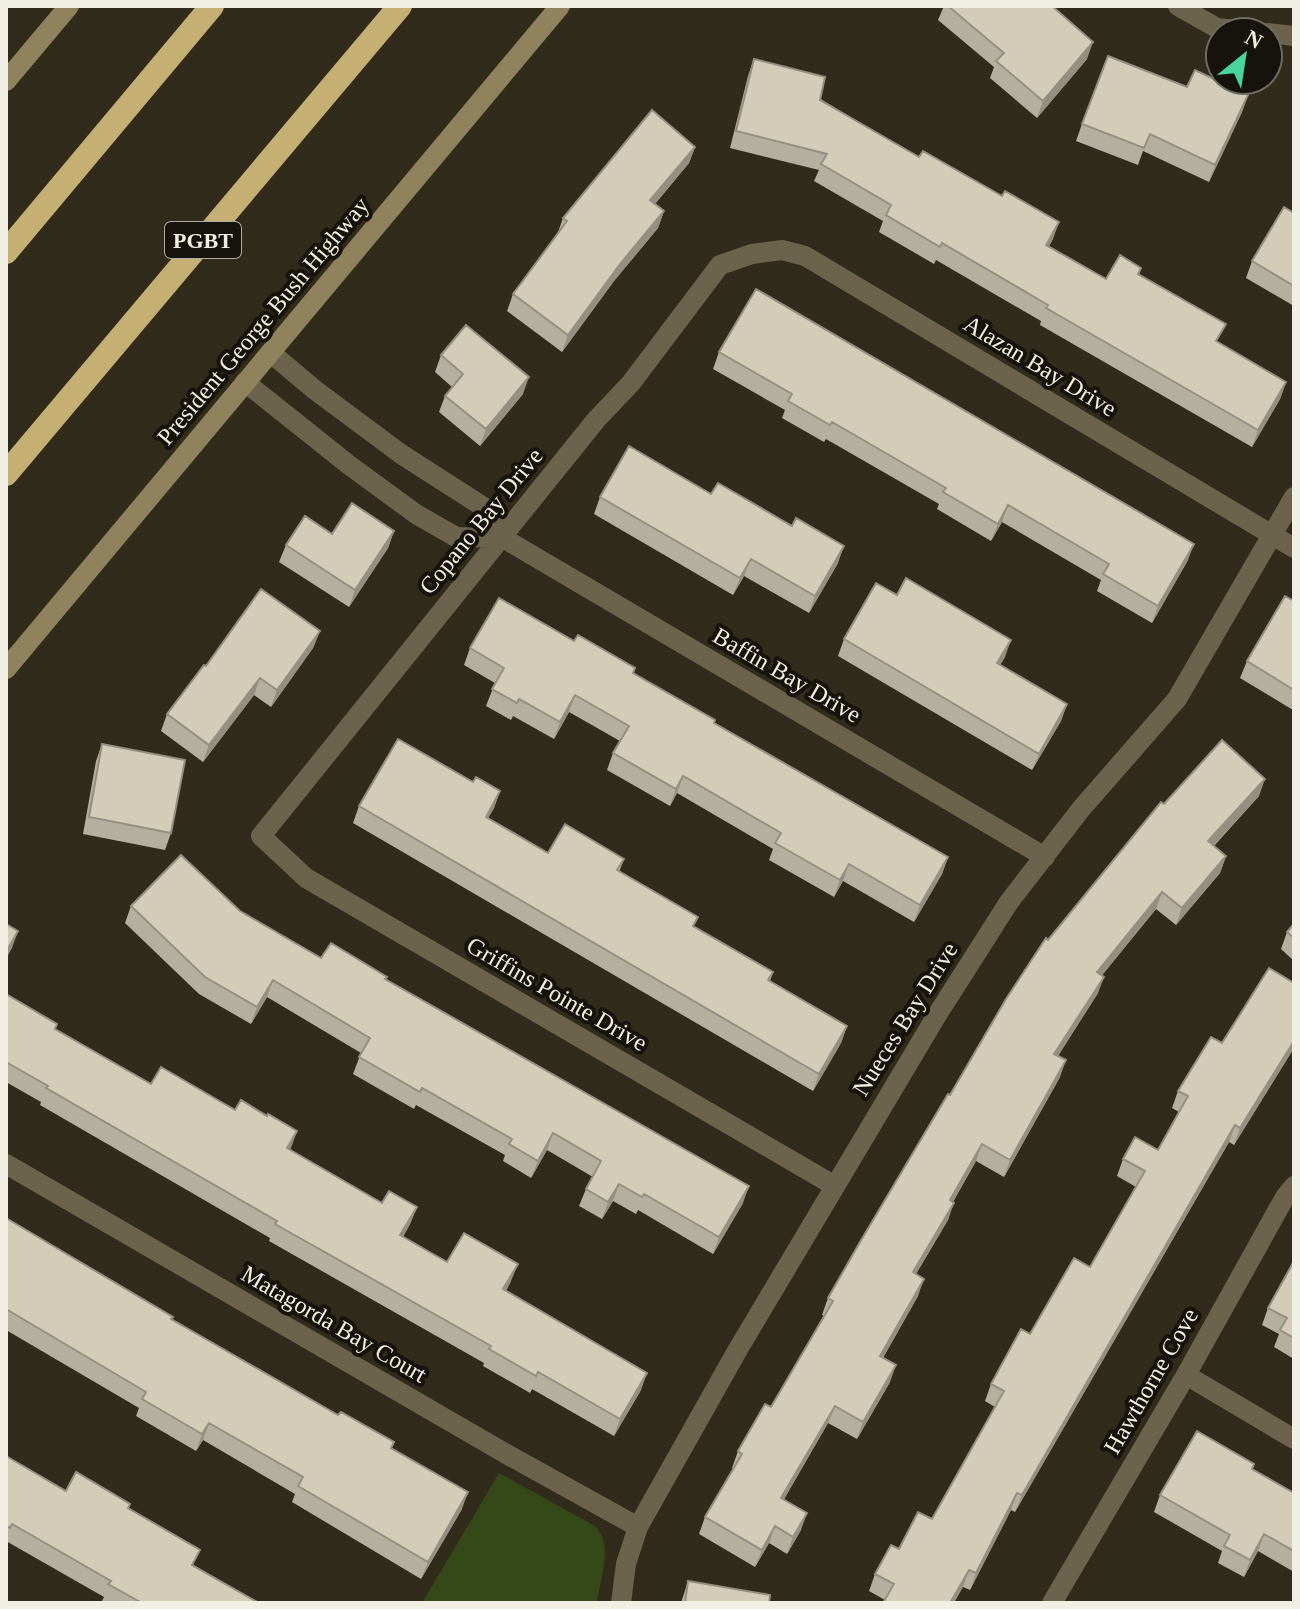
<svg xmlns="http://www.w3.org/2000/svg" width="1300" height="1609" viewBox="0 0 1300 1609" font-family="Georgia,serif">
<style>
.green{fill:#354818}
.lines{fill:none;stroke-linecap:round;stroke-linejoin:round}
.street{stroke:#6b634b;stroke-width:20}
.secondary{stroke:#90825c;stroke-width:20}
.highway{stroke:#c5af73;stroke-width:24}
.wall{fill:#b5b09e}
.shaded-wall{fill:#949081}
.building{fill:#d3cdb8;stroke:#949081;stroke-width:2}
.labels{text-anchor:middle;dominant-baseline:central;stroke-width:8;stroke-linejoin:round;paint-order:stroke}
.shield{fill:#16130c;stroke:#afaca2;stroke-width:2}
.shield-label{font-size:22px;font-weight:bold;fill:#f1eee3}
.street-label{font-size:24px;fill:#f1eee3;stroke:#16130c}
</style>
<rect width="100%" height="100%" fill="#302b1a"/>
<path class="green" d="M499 1473 595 1526C614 1544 600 1580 597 1603H422Z"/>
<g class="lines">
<path class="street" d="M1178 6 1217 28 1257 32
M1268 33 1294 36
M271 353 315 390 401 454 485 508 503 538
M245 382 349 465 416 514 456 537 503 538 1045 857
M6 1164 510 1456 638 1527
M835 1186 306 878 261 836 596 420 631 383 720 265 752 254 782 250 805 256 1294 548
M1186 1375 1294 1439
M621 1603 626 1564 638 1527 737 1351 937 1015 1009 902 1081 809 1177 699 1294 497
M1052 1603 1186 1375 1285 1197 1294 1186"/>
<path class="secondary" d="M6 81 69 6
M6 669 560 6"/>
<path class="highway" d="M6 252 212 6
M6 474 400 6"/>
</g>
<path class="wall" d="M944 6H1052L1087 59 1037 118 990 78 994 67 938 20Z
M754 59 1053 239 1049 246 1106 279 1141 268 1139 275 1218 343 1286 382 1280 399 1252 447 1040 325 1041 321 936 260 934 264 879 232 883 221 814 181 819 170 730 148 748 76Z
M1187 87 1248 95 1242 112 1209 182 1143 151 1138 165 1076 141 1082 124Z
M695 147 689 163 655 204 664 211 658 228 614 281 562 352 507 311 513 294 557 235 563 218Z
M1294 213V306L1246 278 1252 261Z
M719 352 1188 560 1152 623 1097 591 1101 580 1002 522 991 541 937 509 939 504 826 439 824 442 782 418 785 410 713 369Z
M441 355 523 394 480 446 439 412 445 396 452 387 435 372Z
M711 494 838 563 809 613 744 576 733 595 594 514 600 497Z
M394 531 388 548 349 607 279 562 286 545 332 534Z
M1294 601V709L1293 710 1240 678 1247 661Z
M320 631 313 648 271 707 254 695 203 762 161 731 167 714 206 666Z
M844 639 1005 657 1000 665 1067 704 1061 721 1032 770 838 656Z
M574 641 634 673 714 723 948 857 942 874 914 922 843 881 834 897 769 860 773 849 677 793 670 806 607 770 613 753 620 741 569 712 554 739 513 716 511 720 486 706 495 683 464 665 470 648Z
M102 744 171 833 165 850 83 834 96 761Z
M473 782 500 791 494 808 488 818 548 853 624 859 619 872 695 927 773 972 770 981 847 1026 841 1043 813 1091 353 823 359 806Z
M1259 796 1214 846 1226 856 1220 873 1176 925 1156 909 1102 975 1098 993 1058 1056 1060 1077 1004 1177 976 1161 953 1202 948 1220 916 1274 918 1296 883 1358 890 1382 857 1439 828 1423 784 1499 801 1530 787 1554 769 1543 755 1567 699 1534 705 1517 733 1469 732 1468 738 1451 771 1407 824 1316 822 1315 828 1298 950 1095 1048 940 1164 804Z
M131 906 240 911 321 958 386 979 743 1203 713 1254 638 1210 636 1214 613 1201 602 1219 579 1206 586 1189 593 1177 547 1150 531 1178 503 1161 505 1155 416 1105 414 1109 353 1074 361 1053 267 997 251 1024 199 994 125 923Z
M1294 924V961L1281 949 1287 932Z
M1294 983V1048L1234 1145 1229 1142 1015 1512 1011 1510 970 1590 963 1587 885 1600 869 1591 875 1574 899 1549 932 1519 995 1407 985 1401 991 1384 1030 1334 1090 1267 1136 1187 1117 1176 1123 1159 1158 1150 1179 1112 1172 1108 1178 1091 1222 1043Z
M6 994 57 1024 55 1029 151 1084 290 1150 382 1203 417 1207 410 1224 403 1237 447 1262 511 1281 506 1291 641 1390 614 1436 532 1389 530 1393 483 1366 484 1363 269 1241 270 1238 40 1105 41 1102 6 1082Z
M6 1218 172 1319 392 1448 462 1509 421 1579 292 1502 295 1494 203 1440 196 1451 136 1416 139 1408 6 1330Z
M1294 1261V1359L1274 1347 1279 1334 1262 1325 1268 1308Z
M6 1456 66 1491 129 1509 195 1566 259 1603H105L102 1601 104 1597 6 1541Z
M1252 1469 1294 1493V1572L1258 1551 1244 1577 1218 1563 1222 1551 1154 1512 1160 1495Z
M688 1581 769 1603H681Z"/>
<path class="shaded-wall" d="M1093 42 1087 59 1037 118 1043 101Z
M1248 95 1242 112 1209 182 1215 165Z
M695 147 689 163 644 217 650 200Z
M664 211 658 228 614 281 562 352 568 335 620 264Z
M1059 222 1053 239 1040 262 1046 245Z
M529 377 523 394 480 446 486 429Z
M1286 382 1280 399 1252 447 1258 430Z
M1008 505 1002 522 991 541 998 524Z
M394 531 388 548 349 607 355 590Z
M1194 544 1188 560 1152 623 1158 606Z
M844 546 838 563 809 613 815 596Z
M751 559 744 576 733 595 740 578Z
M320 631 313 648 271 707 277 690Z
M1011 640 1005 657 991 680 997 663Z
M260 678 254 695 203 762 209 745Z
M575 695 569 712 554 739 560 722Z
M1067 704 1061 721 1032 770 1039 754Z
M683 776 677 793 670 806 676 789Z
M1265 779 1259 796 1202 858 1208 841Z
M500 791 494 808 479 834 486 817Z
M1226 856 1220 873 1176 925 1182 908Z
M948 857 942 874 914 922 920 905Z
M849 864 843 881 834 897 840 880Z
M1162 892 1156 909 1091 989 1097 972Z
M18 931 12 948 6 959V952Z
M1104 977 1098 993 1048 1071 1054 1054Z
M273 980 267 997 251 1024 257 1007Z
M847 1026 841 1043 813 1091 819 1074Z
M1294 1041V1048L1234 1145 1240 1128Z
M1066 1060 1060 1077 1004 1177 1010 1160Z
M1235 1125 1229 1142 1015 1512 1022 1495Z
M297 1131 291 1148 281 1165 287 1148Z
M553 1133 547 1150 531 1178 538 1161Z
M982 1144 976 1161 944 1217 950 1200Z
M619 1184 613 1201 602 1219 608 1202Z
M749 1186 743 1203 713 1254 719 1237Z
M954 1203 948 1220 907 1289 913 1272Z
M417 1207 410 1224 394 1252 400 1235Z
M518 1264 511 1281 497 1306 503 1289Z
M924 1279 918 1296 874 1373 880 1356Z
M896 1365 890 1382 857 1439 863 1422Z
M647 1373 641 1390 614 1436 620 1419Z
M835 1406 828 1423 775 1515 781 1498Z
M209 1423 203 1440 196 1451 202 1434Z
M468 1492 462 1509 421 1579 428 1562Z
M1017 1493 1011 1510 970 1590 976 1573Z
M807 1513 801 1530 787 1554 793 1537Z
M775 1526 769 1543 755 1567 762 1550Z
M1264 1534 1258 1551 1244 1577 1250 1560Z
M969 1570 963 1587 954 1603H950Z"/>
<path class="building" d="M948 6H1052L1093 42 1043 101 996 61 1004 53Z
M1108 56 1187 87 1195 70 1248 95 1215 165 1150 134 1144 148 1082 124Z
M754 59 825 77 820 100 919 157 923 151 1002 196 1005 191 1059 222 1046 245 1106 279 1120 255 1141 268 1138 274 1226 324 1216 341 1286 382 1258 430 1046 308 1048 305 942 243 940 247 886 215 891 205 821 164 827 154 736 131Z
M652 110 695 147 650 200 664 211 620 264 568 335 513 294 567 221 563 218Z
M1284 207 1294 213V286L1252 261Z
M756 289 1194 544 1158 606 1103 574 1109 564 1008 505 998 524 943 492 946 488 832 422 830 425 788 401 792 394 719 352Z
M466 325 529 377 486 429 445 396 463 374 441 355Z
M629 446 711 494 718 483 792 526 796 518 844 546 815 596 751 559 740 578 600 497Z
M352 503 394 531 355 590 286 545 305 516 332 534Z
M906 578 1011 640 997 663 1067 704 1039 754 844 639 876 583 897 595Z
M261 589 320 631 277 690 260 678 209 745 167 714 204 665 206 666Z
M1285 596 1294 601V690L1247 661Z
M499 598 574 641 578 635 635 668 633 673 715 720 714 723 948 857 920 905 849 864 840 880 775 843 781 833 683 776 676 789 613 753 629 726 575 695 560 722 519 699 517 703 492 689 504 668 470 648Z
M398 739 473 782 476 777 500 791 486 817 548 853 565 824 624 859 617 870 698 917 693 926 773 972 768 980 847 1026 819 1074 359 806Z
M1222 740 1265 779 1208 841 1226 856 1182 908 1162 892 1097 972 1104 977 1054 1054 1066 1060 1010 1160 982 1144 950 1200 954 1203 913 1272 924 1279 880 1356 896 1365 863 1422 835 1406 781 1498 807 1513 793 1537 775 1526 762 1550 705 1517 742 1454 738 1451 765 1404 771 1407 833 1301 828 1298 860 1242 948 1094 950 1095 1006 999 1046 938 1048 940 1161 802 1164 804Z
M102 744 185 760 171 833 89 817Z
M181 855 240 911 321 958 331 943 387 977 385 979 749 1186 719 1237 644 1194 642 1197 619 1184 608 1202 586 1189 601 1161 553 1133 538 1161 509 1144 512 1139 422 1088 420 1092 359 1057 370 1038 273 980 257 1007 205 977 131 906Z
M6 924 18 931 6 952Z
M1294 924V938L1287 932Z
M1269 968 1294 983V1041L1240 1128 1235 1125 1022 1495 1017 1493 976 1573 969 1570 950 1603H883L894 1584 875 1574 891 1545 899 1549 918 1512 932 1519 1004 1391 991 1384 1021 1329 1030 1334 1074 1258 1090 1267 1145 1171 1123 1159 1135 1137 1158 1150 1188 1096 1178 1091 1211 1037 1222 1043Z
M6 994 57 1024 55 1029 151 1084 161 1067 235 1110 241 1100 267 1116 268 1114 297 1131 287 1148 382 1203 389 1191 417 1207 400 1235 447 1262 464 1233 518 1264 503 1289 647 1373 620 1419 538 1372 536 1376 489 1349 491 1346 275 1224 277 1221 46 1088 48 1086 6 1062Z
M6 1218 173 1317 171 1319 338 1415 341 1412 394 1442 391 1448 468 1492 428 1562 298 1486 303 1477 209 1423 202 1434 142 1399 146 1392 6 1309Z
M1294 1261V1338L1280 1330 1287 1318 1268 1308Z
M1197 1431 1254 1464 1252 1469 1294 1493V1551L1264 1534 1250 1560 1224 1546 1230 1535 1160 1495Z
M6 1456 66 1491 76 1472 130 1504 128 1508 200 1550 192 1565 259 1603H142L108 1584 111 1581 12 1524 10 1528 6 1525Z
M688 1581 770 1595 769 1603H685Z"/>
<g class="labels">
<rect class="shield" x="165" y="222" width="76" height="36" rx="6"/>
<g class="shield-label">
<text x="203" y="240">PGBT</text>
</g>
<g class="street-label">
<text transform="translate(263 321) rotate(-50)">President George Bush Highway</text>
<text transform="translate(1040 366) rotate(31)">Alazan Bay Drive</text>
<text transform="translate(481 521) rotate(-51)">Copano Bay Drive</text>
<text transform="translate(787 675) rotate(30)">Baffin Bay Drive</text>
<text transform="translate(557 994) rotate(30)">Griffins Pointe Drive</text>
<text transform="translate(905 1019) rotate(-58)">Nueces Bay Drive</text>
<text transform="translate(334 1324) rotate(30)">Matagorda Bay Court</text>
<text transform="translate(1151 1381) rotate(-60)">Hawthorne Cove</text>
</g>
</g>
<rect width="1300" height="1609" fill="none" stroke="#f1eee3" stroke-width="16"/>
<g transform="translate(1244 56) rotate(30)"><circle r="38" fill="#16130c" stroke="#6e6b62" stroke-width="2"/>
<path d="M0-6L14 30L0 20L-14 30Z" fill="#48d49d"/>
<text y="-12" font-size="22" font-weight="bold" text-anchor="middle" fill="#f1eee3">N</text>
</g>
</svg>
